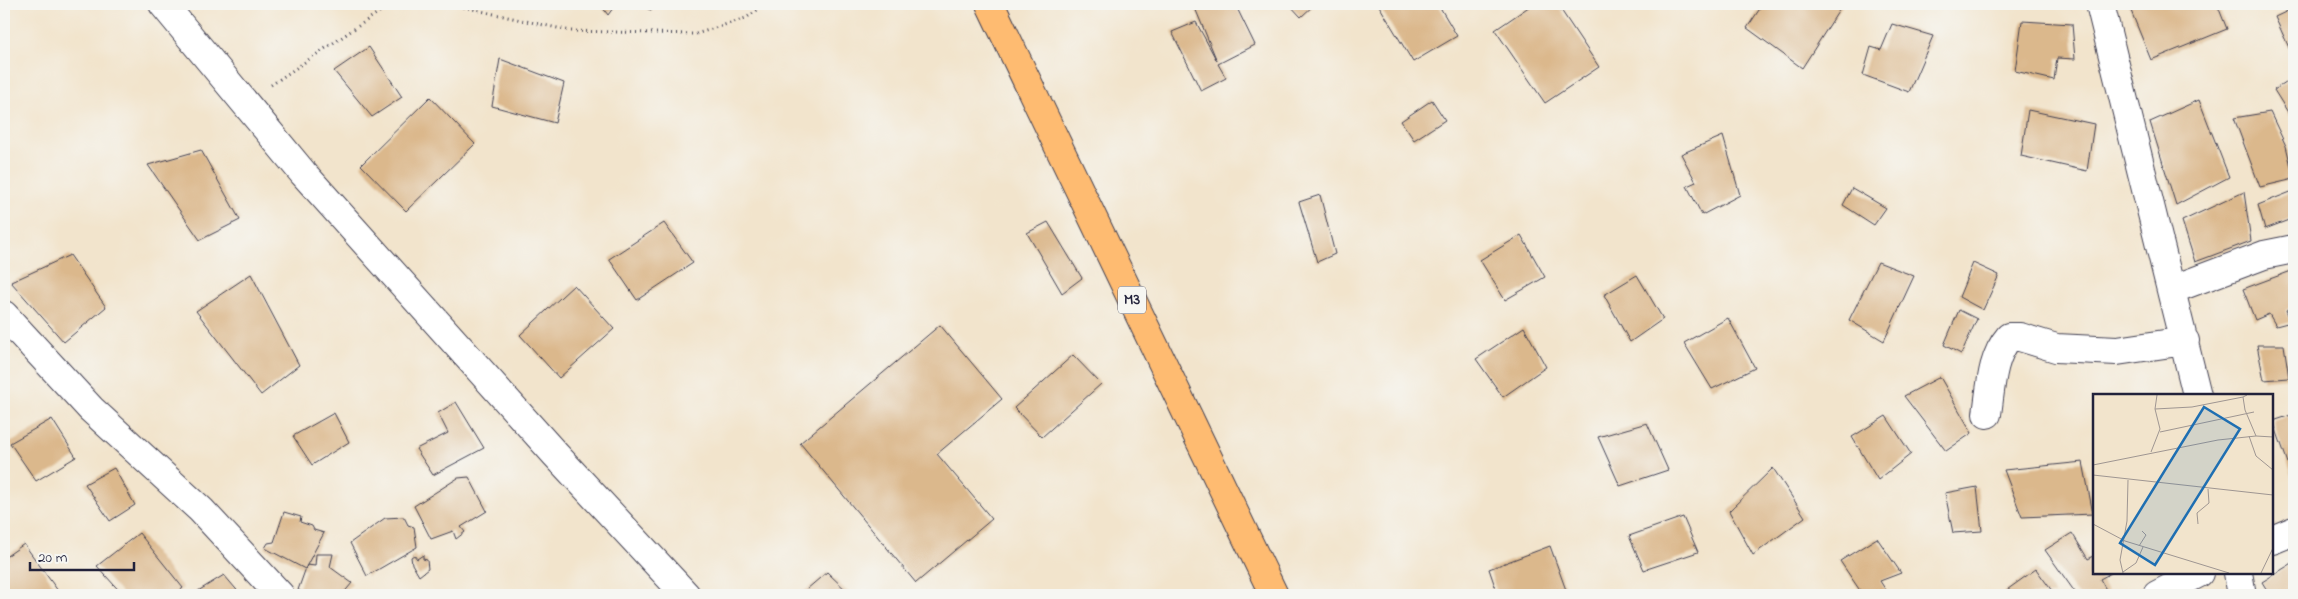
<svg xmlns="http://www.w3.org/2000/svg" width="2298" height="599" viewBox="0 0 2298 599" font-family="'Indie Flower',sans-serif">
<style>
.building{fill:#dbb88c}
.lines{fill:none;stroke-linecap:round;stroke-linejoin:round}
.minor-casing{stroke:#413f51;stroke-width:30}
.highway-casing{stroke:#413f51;stroke-width:30}
.path{stroke:#413f51;stroke-width:3;stroke-dasharray:1 4;stroke-linecap:butt}
.minor{stroke:#fff;stroke-width:28}
.highway{stroke:#febb71;stroke-width:28}
.labels{text-anchor:middle;dominant-baseline:central;stroke-width:5;stroke-linejoin:round;paint-order:stroke}
.shield{fill:#f6f6f2;stroke:#626272;stroke-width:1}
.shield-label{font-size:16px;font-weight:bold;fill:#22223b}
.inset-road{fill:none;stroke:#9f9692;stroke-width:1}
.view{fill:#1f6fb2;fill-opacity:0.15;stroke:#1f6fb2;stroke-width:2.5}
.inset-edge{fill:none;stroke:#22223b;stroke-width:2.5}
</style>
<rect width="100%" height="100%" fill="#f6f6f2"/>
<filter id="ink" filterUnits="userSpaceOnUse"><feTurbulence type="fractalNoise" baseFrequency=".02" numOctaves="2"/><feDisplacementMap in="SourceGraphic" scale="10" xChannelSelector="R" yChannelSelector="G"/><feConvolveMatrix kernelMatrix="1 2 1 2 8 2 1 2 1" color-interpolation-filters="sRGB"/></filter>
<filter id="wash" filterUnits="userSpaceOnUse"><feTurbulence type="fractalNoise" baseFrequency=".0096" numOctaves="4" result="noise"/><feDisplacementMap in="SourceGraphic" scale="20" xChannelSelector="R" yChannelSelector="G"/><feGaussianBlur stdDeviation="1.12" result="paint"/><feColorMatrix in="noise" values="0 0 0 0 0 0 0 0 0 0 0 0 0 0 0 0 0 1.4 0 .05"/><feComposite in="paint" operator="in"/></filter>
<g filter="url(#wash)">
<rect width="100%" height="100%" fill="#f2e4cc"/>
<g id="blocks">
<path class="building" d="M600 4H616L608 15Z
M635 4H653L651 10Z
M1202 4H1235L1255 45 1218 64 1226 78 1201 91 1172 32 1196 22 1217 61 1195 8Z
M1289 4H1315L1301 17Z
M1378 4H1438L1457 36 1413 62Z
M1533 4H1557L1599 67 1545 103 1495 30Z
M1763 4H1843L1802 68 1747 28Z
M2136 4H2217L2227 29 2151 60 2129 6Z
M2294 8V50L2291 52 2275 17Z
M2022 21 2072 24 2075 59 2057 58 2054 80 2015 71Z
M1892 24 1933 36 1909 92 1863 75 1871 47 1881 50Z
M369 47 402 97 372 117 334 71Z
M500 59 564 83 555 123 492 106Z
M2294 77V122L2274 90Z
M430 97 475 144 406 211 361 165Z
M1432 100 1445 120 1414 140 1401 121Z
M2199 100 2229 177 2176 205 2150 122Z
M2028 110 2094 124 2087 171 2021 156Z
M2270 112 2286 146 2294 179 2260 187 2234 118Z
M1723 136 1740 195 1702 215 1687 186 1696 182 1681 154Z
M201 150 240 220 200 240 148 165Z
M1852 188 1886 208 1874 225 1843 205Z
M2293 191 2294 218 2265 229 2258 205Z
M2244 192 2251 241 2195 262 2182 221Z
M1320 195 1335 254 1317 262 1299 202Z
M1048 222 1082 278 1062 293 1027 233Z
M664 223 693 263 637 300 609 259Z
M1521 235 1545 277 1505 300 1480 260Z
M70 255 106 307 64 342 11 282Z
M1878 262 1914 276 1884 341 1849 320Z
M1973 263 1999 275 1983 310 1959 297Z
M2294 270V307L2286 310 2291 322 2276 326 2269 314 2255 320 2243 289Z
M251 274 299 365 261 395 196 311Z
M1637 275 1663 319 1630 342 1604 295Z
M574 285 614 329 559 378 520 335Z
M1959 310 1977 319 1961 354 1944 345Z
M1728 318 1755 368 1712 389 1684 343Z
M940 325 1002 399 937 454 992 519 916 583 800 443Z
M1524 327 1546 367 1503 397 1476 359Z
M2257 345H2284L2289 378 2264 380Z
M1073 355 1101 384 1042 437 1014 408Z
M1940 377 1972 433 1946 451 1904 396Z
M456 402 484 448 433 475 416 449 448 433 438 413Z
M334 413 349 442 312 465 293 436Z
M2294 414V480L2273 421Z
M1886 416 1911 454 1878 480 1852 437Z
M52 419 76 457 36 481 10 443Z
M1647 423 1668 470 1620 486 1598 437Z
M2083 462 2093 514 2022 517 2004 470Z
M114 468 135 505 110 521 85 484Z
M1773 468 1805 517 1753 555 1729 511Z
M469 477 487 511 461 527 465 532 456 539 453 531 431 539 414 506 458 478Z
M1977 487 1982 531 1953 533 1945 493Z
M284 512 301 517 300 522 312 526 314 530 324 533 307 565 315 566 316 554H333L330 567 352 583 342 595H308L298 590 307 565 305 569 265 548 268 543 274 542Z
M404 517 408 525 414 527 417 547 367 576 350 543 385 518Z
M1683 517 1698 552 1644 570 1629 536Z
M139 533 183 588 174 595H123L97 566Z
M2072 533 2088 559 2094 556V573H2111L2100 579 2109 595H2077L2045 550Z
M1877 538 1901 573 1880 581 1889 595H1863L1840 561Z
M24 544 61 595 4 594V558Z
M1550 546 1566 590 1550 595H1498L1489 569Z
M414 555 417 559 423 555V559L427 560 428 569 419 576 412 564 411 557Z
M2294 562V595H2270L2262 582Z
M2036 569 2055 595H2006L2004 592Z
M827 572 851 595H800Z
M224 575 241 595H201L198 591Z"/>
</g>
</g>
<g filter="url(#ink)">
<use href="#blocks" fill-opacity="0" stroke="#413f51" stroke-width="1"/>
<g class="lines">
<g class="minor-casing">
<path id="minor" d="M163 4 303 173 555 454 686 595
M2100 4 2197 395
M2171 290 2264 255 2294 249
M4 315 91 409 201 510 280 595
M1987 414C1991 388 1991 358 2009 337H2020L2056 348 2117 351 2185 341
M2272 540 2294 531
M2238 573 2242 595
M2157 595 2199 573"/>
</g>
<g class="highway-casing">
<path id="highway" d="M990 4 1274 595"/>
</g>
<path class="path" d="M449 4 571 31 696 34 746 18 766 4
M271 85 391 4"/>
<use href="#minor" class="minor"/>
<use href="#highway" class="highway"/>
</g>
</g>
<g class="labels">
<rect class="shield" x="1118" y="286.5" width="28" height="27" rx="4"/>
<g class="shield-label">
<text x="1132" y="300">M3</text>
</g>
</g>
<g transform="translate(2093 394)">
<rect width="180" height="180" fill="#f2e4cc"/>
<path class="inset-road" d="M154 1 150 3 152 16 163 42M62 15 99 13 150 3M67 38 161 18M156 42 163 62 180 76M58 58 67 35 62 15 64 1M0 71 125 46 163 42 180 43M0 81 180 101M0 130 32 147 136 179M105 130 104 119 116 109 115 95M46 152 53 141 49 137M30 178 43 169 50 153M30 179 27 166 34 127 35 86M168 179 180 154"/>
<path class="view" d="M111 13 147 35 62 171 27 149Z"/>
<rect width="180" height="180" class="inset-edge"/>
</g>
<rect width="2298" height="599" fill="none" stroke="#f6f6f2" stroke-width="20"/>
<path d="M30 562v8h104v-8" fill="none" stroke="#22223b" stroke-width="2.5"/>
<text x="38" y="562" font-size="15" fill="#22223b" stroke="#f6f6f2" stroke-width="4" paint-order="stroke">20 m</text>
</svg>
